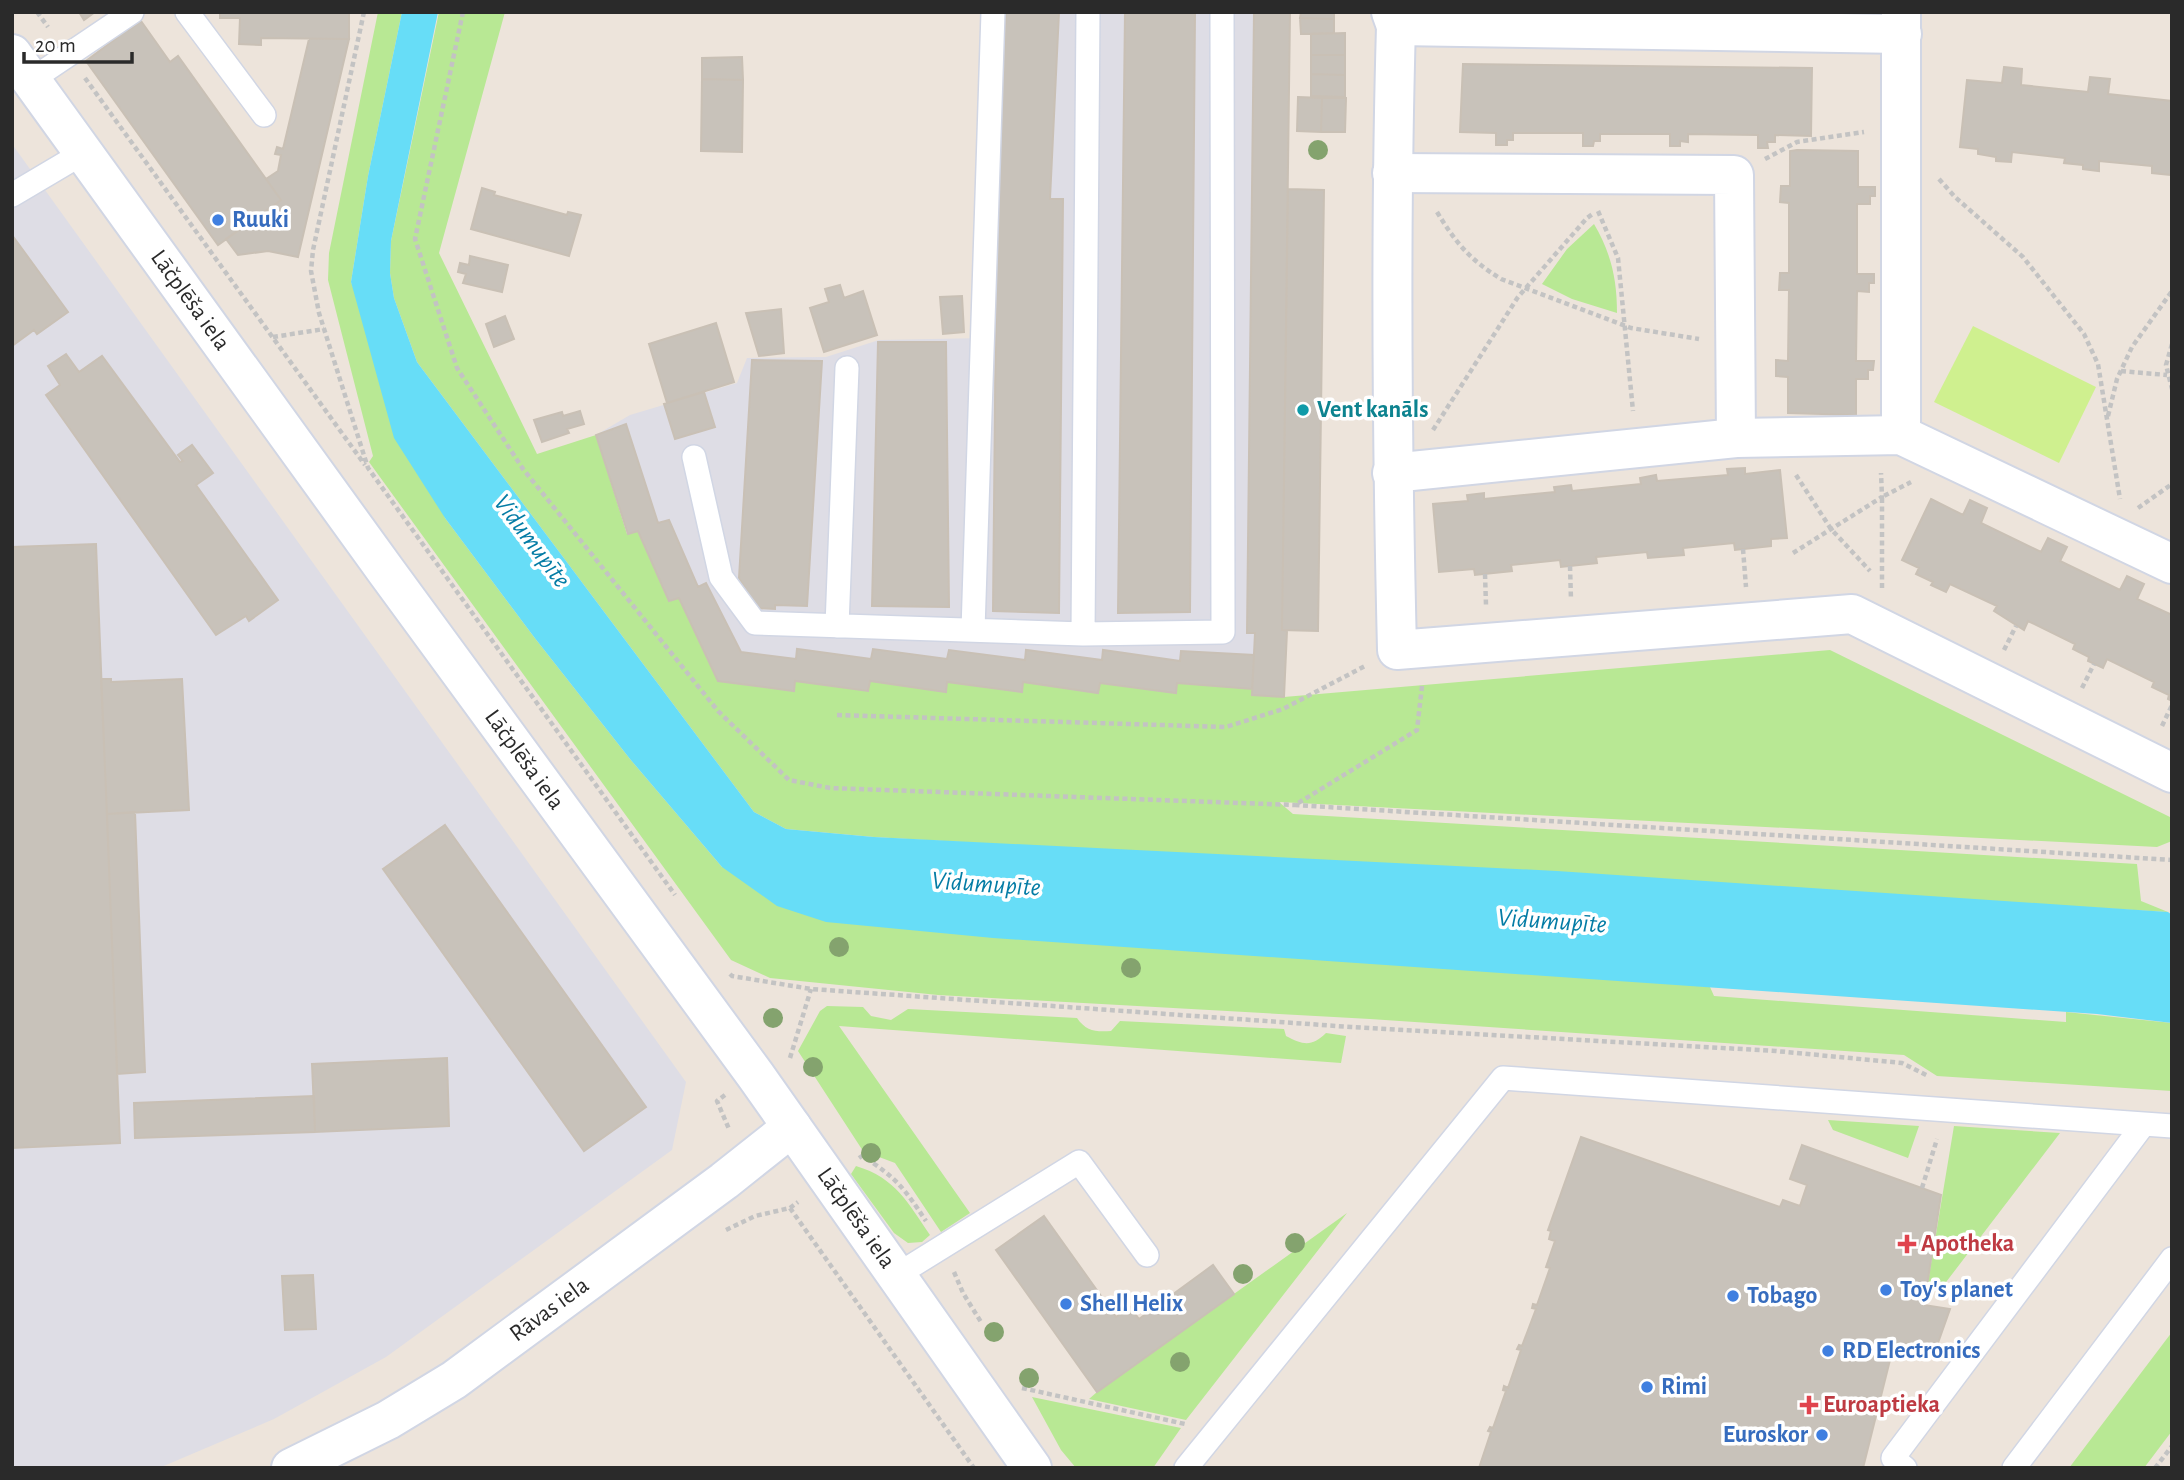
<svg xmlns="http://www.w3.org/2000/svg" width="2184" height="1480" viewBox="0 0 2184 1480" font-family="'Alegreya Sans',sans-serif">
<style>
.industrial{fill:#dedde5}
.green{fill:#b8e894}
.pitch{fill:#cff08f}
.water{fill:#67ddf7}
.building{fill:#c8c2ba;stroke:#c9c0b5;stroke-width:2}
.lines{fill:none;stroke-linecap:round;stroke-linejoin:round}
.service-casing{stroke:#d1d6e4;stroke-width:26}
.minor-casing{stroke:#d1d6e4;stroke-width:42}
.secondary-casing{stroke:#d1d6e4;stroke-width:42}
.path{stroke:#c3c3c3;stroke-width:4.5;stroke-dasharray:5 3.5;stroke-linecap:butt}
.service{stroke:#fff;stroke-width:23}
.minor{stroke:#fff;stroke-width:38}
.secondary{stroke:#fff;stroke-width:38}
.tree{fill:#84a36e}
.shop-dot{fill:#3f7fe0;stroke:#fff;stroke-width:2.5}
.culture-dot{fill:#0f9aa8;stroke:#fff;stroke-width:2.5}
.health-dot{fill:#e0444e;stroke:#fff;stroke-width:2.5}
.labels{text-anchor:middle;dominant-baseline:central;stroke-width:7;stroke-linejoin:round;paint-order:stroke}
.shop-label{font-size:24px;font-weight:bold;fill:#366cbe;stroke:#fff;text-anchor:start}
.street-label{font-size:24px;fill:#2a2a2a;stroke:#fff}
.culture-label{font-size:24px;font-weight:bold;fill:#0d838f;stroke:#fff;text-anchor:start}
.health-label{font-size:24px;font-weight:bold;fill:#be3a42;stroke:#fff;text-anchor:start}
.water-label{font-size:26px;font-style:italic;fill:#047ca5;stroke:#fff}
</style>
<rect width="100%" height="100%" fill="#ede4db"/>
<path class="industrial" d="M1003 12H1288L1284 697 1252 695 1251 689 1177 683 1176 693 1100 683 1098 693 1023 682 1022 692 948 682 946 692 870 681 868 691 795 681 794 691 718 681 679 598 669 601 638 531 628 534 596 435 630 415 737 383 747 358 826 357 879 340 985 338Z
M12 144 686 1082 672 1150 386 1357 274 1419 159 1468H12Z"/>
<path class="green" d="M378 12H402L368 176 351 282 445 518 534 637 630 759 722 867 1710 987 1714 996 2066 1022V1012L2172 1023V1091L1937 1076 1904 1055 1370 1019 938 995 770 978 731 960 369 462 373 456 328 280 329 253Z
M439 12H505L439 253 537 454 596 435 627 534 638 531 669 601 679 598 718 681 793 691 795 681 868 691 870 681 945 692 947 682 1022 691 1023 682 1098 693 1100 683 1176 693 1177 683 1252 689V695L1284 697 1830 650 2172 818V841L2157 847 1279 802 1293 814 2137 864 2141 901 2168 912 874 837 786 829 754 812 417 362 394 298 390 273 391 241Z
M1594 224C1611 253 1617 279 1617 313L1572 299 1542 284 1567 249Z
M827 1006 863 1007 871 1016 891 1020 908 1009 1077 1018C1086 1031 1095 1032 1111 1031L1120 1021 1284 1029 1286 1036C1303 1045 1312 1047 1326 1033L1346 1036 1341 1063 839 1026 970 1213 941 1232 895 1163 863 1151 798 1051 820 1011Z
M1828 1120 1919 1126 1908 1158 1833 1130Z
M1954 1126 2060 1133 1940 1290 1927 1288Z
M856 1166C896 1178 908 1203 930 1235L922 1242 908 1243 894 1233 851 1174Z
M1347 1213 1186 1420 1089 1399 1097 1392Z
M2172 1332V1431L2144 1468H2069Z
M1032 1397 1181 1428 1153 1468H1076L1061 1450Z"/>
<path class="pitch" d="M1973 326 2096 387 2059 463 1934 402Z"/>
<path class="water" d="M402 12H438L391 241 390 273 394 298 417 362 754 812 786 829 874 837 1557 871 2168 912 2172 915V1023L2097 1014 993 938 826 922 777 906 722 867 630 759 534 637 445 518 394 438 351 282 368 176Z"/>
<path class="building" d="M79 12H95L84 20Z
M220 12H349V39L261 38V45L239 44 240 18H220Z
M1006 12H1059L1050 199H1063L1059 613 993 611 997 198Z
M1125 12H1195L1190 612 1118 613Z
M1254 12H1290L1282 630 1287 631 1284 697 1252 695 1255 633H1247Z
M1301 12H1334V19L1300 18Z
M1300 18 1334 19V33L1301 34Z
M141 21 170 62 178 56 281 200 218 245 86 61 118 37 113 30 123 23 128 30Z
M1345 33V55H1311V34Z
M309 39H349L298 257 268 251 238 255 226 239 281 200 266 179 278 171 281 155 275 154 277 147 283 149Z
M1311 55H1345V75L1311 74Z
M742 57 743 80 702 79V58Z
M1463 64 1812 68 1811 136 1775 135V142H1767L1768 148H1758V135L1688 134V142L1680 141V146H1670V134H1600V141H1594L1593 146H1583V133H1513V140H1507V145H1496V133L1460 132Z
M2004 67 2022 69 2021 85 2088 92 2090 77 2110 79 2108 94 2172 101V177L2171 175 2152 173V166L2099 161V171L2083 169V165L2064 163 2065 158 2012 152 2011 162 1996 161V157L1978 154V149L1960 147 1967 80 2002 83Z
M1311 74 1345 75V97L1311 96Z
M702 79 743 80 742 152 701 151Z
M1298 97 1322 98 1321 132 1297 131Z
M1322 98H1346L1345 132H1321Z
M1797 150 1858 151V187H1875V196H1870V204H1857V274H1874V283H1869V292L1857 291 1856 361H1874L1873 370H1868V379H1856V415L1788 413V377L1776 376V360L1788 361 1789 290H1779L1780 273H1789V203L1780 202 1781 186H1790V151Z
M482 188 495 192 494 195 567 215 568 212 581 215 569 256 471 229Z
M1288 189 1324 190 1318 631 1282 630Z
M12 235 68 312 37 334 34 330 12 346Z
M470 256 508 265 502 292 463 283 466 274 458 272 460 263 469 265Z
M840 285 844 298 863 291 877 335 824 352 810 308 829 302 825 289Z
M962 296 964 332 943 334 940 297Z
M781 309 784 353 759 356 746 313Z
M505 316 514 339 494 347 486 324Z
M716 323 734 382 667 403 649 344Z
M878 342H946L949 607 872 606Z
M66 354 79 372 102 356 180 462 183 461 178 455 192 445 213 473 196 485 278 600 249 621 246 616 216 635 46 395 60 385 48 366Z
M752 360 822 361 807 606 775 605V609L757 608 739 578Z
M704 392 715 427 675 439 664 404Z
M580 411 584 424 567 429 569 433 542 442 534 420 562 412 563 416Z
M626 424 658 523 669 520 698 587 706 583 741 652 796 659 797 649 871 659 873 649 947 659 949 650 1025 660 1026 650 1102 660 1103 650 1180 661 1181 651 1254 655 1252 689 1177 683 1176 693 1100 683 1098 693 1023 682 1022 692 947 682 946 692 870 681 868 691 795 681 794 691 718 681 679 598 669 601 638 531 628 534 596 435Z
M1745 468V474L1780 470 1787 538 1771 539V546L1735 550 1734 543 1683 548 1684 555 1648 558 1647 552 1596 557 1597 563 1561 567 1560 560 1511 565 1512 571 1475 575 1474 569 1439 572 1433 504 1468 501 1467 495 1484 493V499L1555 492 1554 487 1571 485 1572 491 1641 484 1640 478 1656 475 1657 481 1728 475 1727 469Z
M1931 499 1963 515 1970 500 1987 508 1981 523 2041 552 2048 538 2067 547 2060 561 2120 590 2127 576 2144 584 2137 599 2172 615V701L2168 699 2169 695 2152 687 2154 682 2107 659 2103 668 2088 661 2089 657 2073 649 2075 644 2028 621 2024 630 1994 611 1997 606 1950 584 1946 592 1931 585 1933 582 1916 574 1919 568 1902 560Z
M96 544 120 1143 12 1148V547Z
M101 679H111V682L182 679 189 810 107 814Z
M135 812 145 1072 117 1074 107 814Z
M445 825 646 1107 584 1151 383 869Z
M447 1058 449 1126 315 1132 312 1064Z
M314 1096 315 1132 135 1138 134 1103Z
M1581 1137 1780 1207 1783 1200 1800 1206 1807 1185 1790 1179 1802 1145 1941 1195 1924 1305 1950 1309 1933 1357 1894 1344 1863 1468H1479L1491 1432 1488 1431 1490 1427 1493 1428 1506 1391 1503 1390 1504 1386 1508 1388 1521 1350 1517 1349 1519 1345 1522 1346 1536 1309 1532 1308 1533 1304 1537 1305 1550 1268 1546 1267 1555 1241 1549 1239 1551 1231 1548 1230Z
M1044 1216 1116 1317 1130 1307 1139 1319 1213 1265 1234 1294 1097 1392 996 1250Z
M313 1275 316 1329 285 1330 282 1276Z"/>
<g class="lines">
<g class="service-casing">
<path id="service" d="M187 12 264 115
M1088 12 1083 634 1223 632 1222 12
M31 80 132 12
M12 195 83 153
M694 457 721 577 755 623 1083 634
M837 626 847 368
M973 630 993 12
M897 1275 1079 1162 1147 1255
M1186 1468 1503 1078 2172 1126
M1905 1468 1893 1458 2143 1125
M2014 1468 2172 1259"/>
</g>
<g class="minor-casing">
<g id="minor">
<path d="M1391 12 1396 26 1902 34"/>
<path d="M1901 12V435"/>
<path d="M1396 26C1390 234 1392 442 1397 650L1852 614 2172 773"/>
<path d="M1392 173 1734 175 1736 438"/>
<path d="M1392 473 1736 438 1901 435 2172 564"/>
<path id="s1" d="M291 1468 388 1420 454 1380 724 1181 792 1127"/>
</g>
</g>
<g class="secondary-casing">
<g id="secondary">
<path id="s2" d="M12 54 386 571 756 1076 1032 1468"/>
</g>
</g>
<path class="path" d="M37 12 48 27
M364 12 313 250 311 271 319 313 368 468 675 895
M463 12 415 239 457 368 523 469 718 711 789 780 830 788 1295 805
M85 78 365 465
M1765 159 1797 142 1864 132
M1939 179 1955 197 2023 257 2084 334 2098 364 2120 499
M1598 211 1618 258 1633 411
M1437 212C1456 243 1470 260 1501 279L1631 328 1699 339
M273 337 324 329
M2172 344 2166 365 2172 389
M2121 371 2167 375
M2108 416 2117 379 2132 347 2172 291
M1433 430 1518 297 1587 218 1594 213
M1796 475 1831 529 1870 571
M2138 508 2172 484
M1743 549 1746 587
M1793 553 1882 497 1881 473
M1570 566 1571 600
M1485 574 1486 605
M1882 588V497L1911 482
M2004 650 2016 626
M1422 686 1417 730 1295 805 2172 860
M2082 688 2094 664
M837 715 1226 727 1283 709 1365 666
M2162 726 2172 705
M730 974 732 976 811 989 1351 1027 1776 1051 1902 1063 1928 1076
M790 1058 811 989
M725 1095 717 1101 729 1129
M859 1158 862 1156C896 1177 904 1188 926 1221
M1922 1188 1937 1139
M790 1208 974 1468
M726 1230 755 1216 790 1208 798 1202
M954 1272 963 1293 981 1322
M1022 1388 1185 1424
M2155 1468 2172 1446"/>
<use href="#service" class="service"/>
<use href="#minor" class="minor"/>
<use href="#secondary" class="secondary"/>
</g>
<g class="tree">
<circle cx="1318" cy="150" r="10"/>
<circle cx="839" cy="947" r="10"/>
<circle cx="1131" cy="968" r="10"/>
<circle cx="773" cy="1018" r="10"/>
<circle cx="813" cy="1067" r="10"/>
<circle cx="871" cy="1153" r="10"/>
<circle cx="1295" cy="1243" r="10"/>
<circle cx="1243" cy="1274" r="10"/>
<circle cx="994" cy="1332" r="10"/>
<circle cx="1180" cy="1362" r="10"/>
<circle cx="1029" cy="1378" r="10"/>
</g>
<g class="shop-dot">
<circle cx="218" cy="220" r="7"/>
<circle cx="1886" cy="1290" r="7"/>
<circle cx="1733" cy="1296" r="7"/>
<circle cx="1066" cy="1304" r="7"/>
<circle cx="1828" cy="1351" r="7"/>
<circle cx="1647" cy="1387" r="7"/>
<circle cx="1822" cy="1435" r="7"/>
</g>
<circle class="culture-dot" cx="1303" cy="410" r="7"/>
<g class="health-dot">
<path d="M1903.5 1233.5h7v7h7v7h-7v7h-7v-7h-7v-7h7z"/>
<path d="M1805.5 1394.5h7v7h7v7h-7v7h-7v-7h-7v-7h7z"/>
</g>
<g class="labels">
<g class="shop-label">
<text x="232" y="220">Ruuki</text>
<text x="1900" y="1290">Toy's planet</text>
<text x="1747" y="1296">Tobago</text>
<text x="1080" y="1304">Shell Helix</text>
<text x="1842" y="1351">RD Electronics</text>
<text x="1661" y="1387">Rimi</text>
<text x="1808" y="1435" text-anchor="end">Euroskor</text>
</g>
<g class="street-label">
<text stroke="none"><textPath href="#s2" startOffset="304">Lāčplēša iela</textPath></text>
<text stroke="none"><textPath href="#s2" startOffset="872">Lāčplēša iela</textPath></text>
<text stroke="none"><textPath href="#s2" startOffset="1438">Lāčplēša iela</textPath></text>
<text stroke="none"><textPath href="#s1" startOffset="304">Rāvas iela</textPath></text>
</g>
<g class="culture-label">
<text x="1317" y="410">Vent kanāls</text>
</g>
<g class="health-label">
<text x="1921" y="1244">Apotheka</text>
<text x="1823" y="1405">Euroaptieka</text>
</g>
<g class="water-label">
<text transform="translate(532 541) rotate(53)">Vidumupīte</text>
<text transform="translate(986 884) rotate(4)">Vidumupīte</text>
<text transform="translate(1552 921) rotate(4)">Vidumupīte</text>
</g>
</g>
<rect width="2184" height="1480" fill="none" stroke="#2a2a2a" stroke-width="28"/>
<path d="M24 52v10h108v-10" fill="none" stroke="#2a2a2a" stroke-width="3.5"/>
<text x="35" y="52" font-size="21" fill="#2a2a2a" stroke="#ffffff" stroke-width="5" paint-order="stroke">20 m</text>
</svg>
